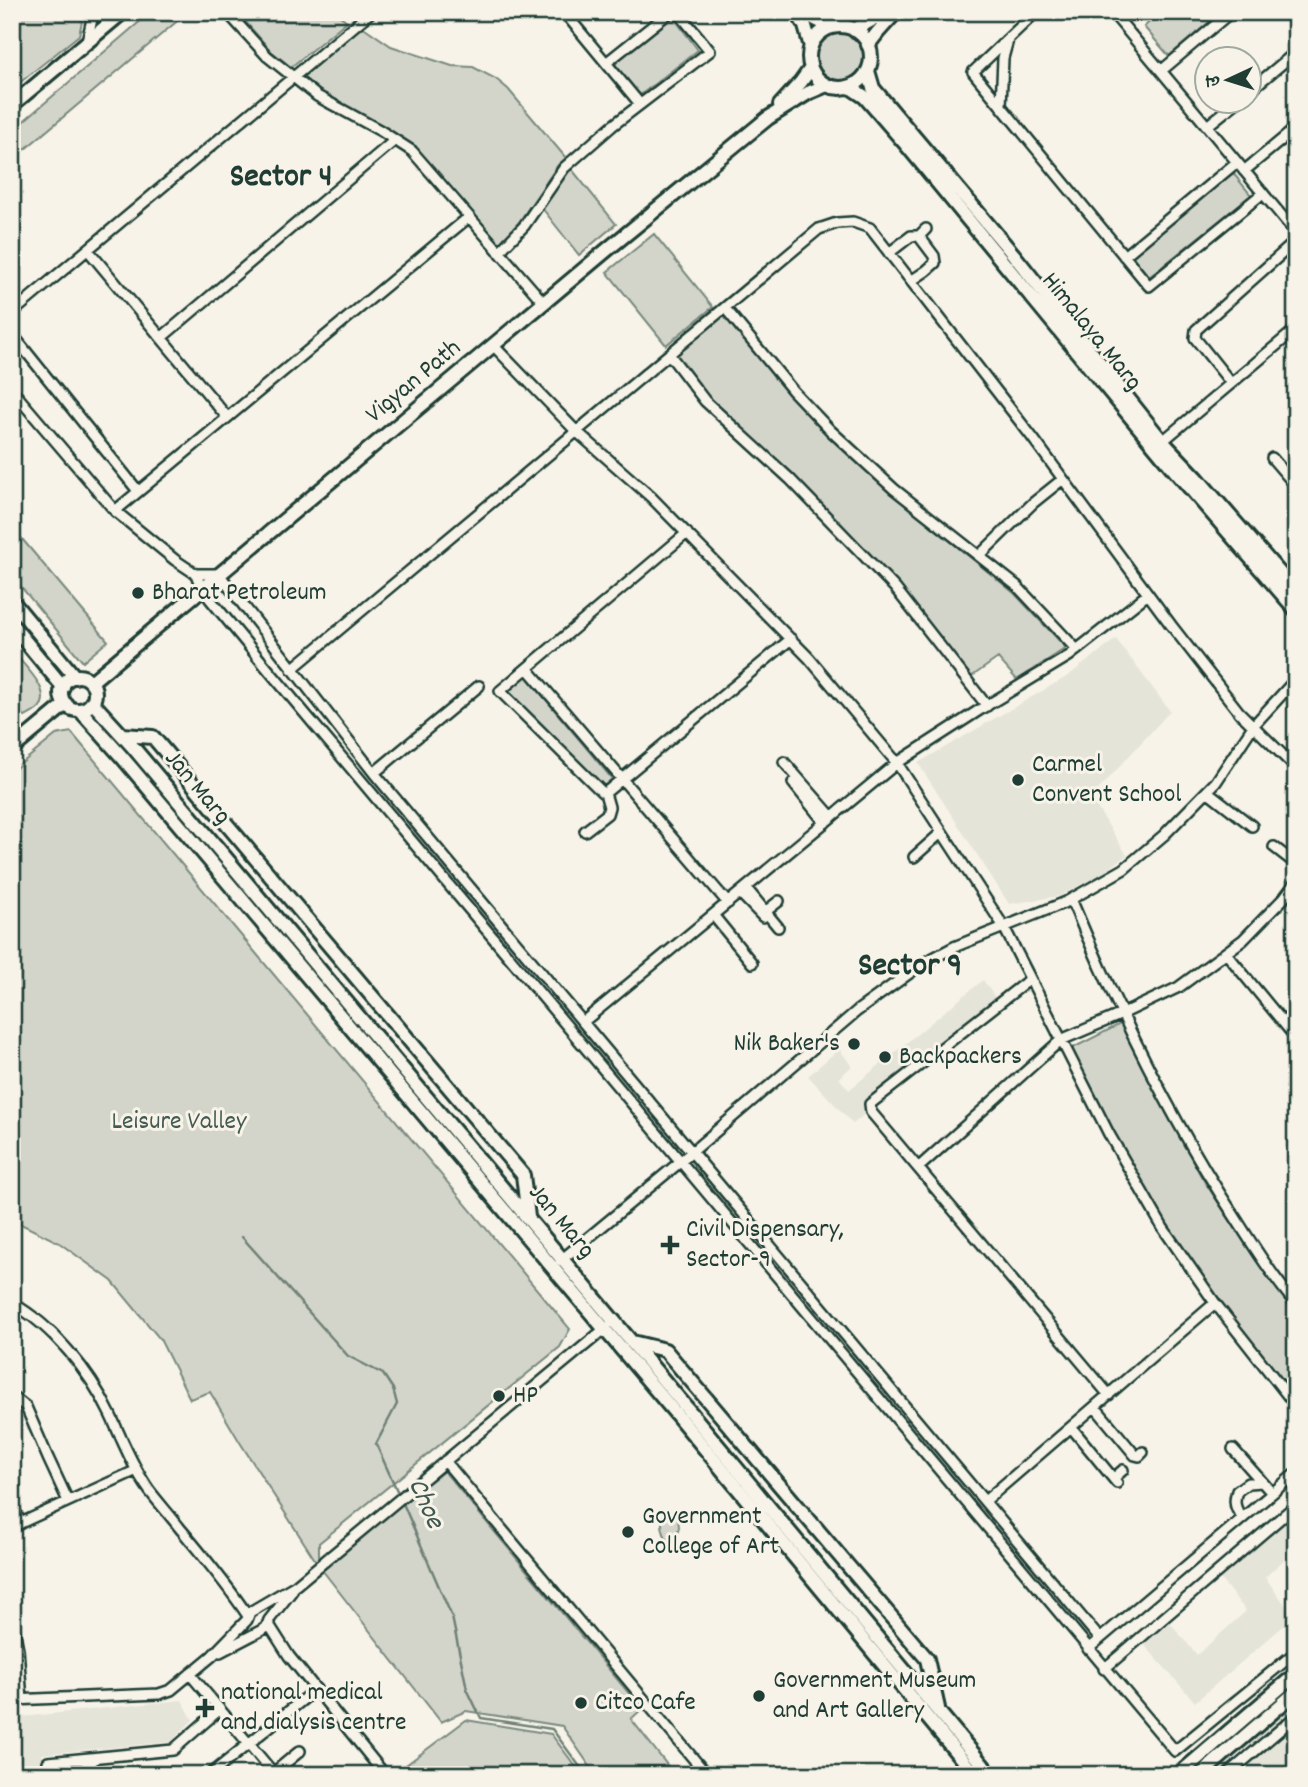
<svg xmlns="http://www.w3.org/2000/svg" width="1308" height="1787" viewBox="0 0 1308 1787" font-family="Dekko,'Playpen Sans Deva',sans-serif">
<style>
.built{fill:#e5e4d9}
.green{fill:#d3d5ca;stroke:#79897f;stroke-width:2}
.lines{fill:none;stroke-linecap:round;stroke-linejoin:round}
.stream{stroke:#6f8077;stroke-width:2.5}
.street-casing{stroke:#1f3d34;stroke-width:14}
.secondary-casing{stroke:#1f3d34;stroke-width:18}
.street{stroke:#f7f3e8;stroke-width:9}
.secondary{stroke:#f7f3e8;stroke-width:12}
.poi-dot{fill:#1f3d34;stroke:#f7f3e8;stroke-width:2.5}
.labels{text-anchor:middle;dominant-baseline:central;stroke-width:6;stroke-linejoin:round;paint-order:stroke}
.street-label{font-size:26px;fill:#1f3d34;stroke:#f7f3e8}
.poi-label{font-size:26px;fill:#1f3d34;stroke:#f7f3e8;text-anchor:start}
.park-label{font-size:26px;fill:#435b52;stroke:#f7f3e8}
.water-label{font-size:28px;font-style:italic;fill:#405950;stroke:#f7f3e8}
.district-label{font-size:33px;font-weight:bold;fill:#1f3d34;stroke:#f7f3e8}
</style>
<rect width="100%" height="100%" fill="#f7f3e8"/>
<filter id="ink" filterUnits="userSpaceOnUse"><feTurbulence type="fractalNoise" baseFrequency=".0143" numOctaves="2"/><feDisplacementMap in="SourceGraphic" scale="14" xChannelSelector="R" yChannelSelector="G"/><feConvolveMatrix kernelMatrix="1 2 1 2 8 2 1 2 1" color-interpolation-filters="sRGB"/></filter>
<g filter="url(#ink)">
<path class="built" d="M1116 639 1170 711 1091 798 1127 855 1103 873 1060 896 1009 904 918 763 1068 676Z
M983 980 999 1003 853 1124 808 1076 839 1049 852 1066 839 1078 849 1090Z
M1296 1504V1549L1265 1577 1294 1617 1195 1702 1141 1641 1166 1618 1197 1655 1246 1611 1217 1575Z
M182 1700 193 1720 171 1742 42 1754 44 1775H12V1718Z
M1296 1702V1775H1211Z"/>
<path class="green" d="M12 12H84L79 35 12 89Z
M151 12H188L12 160V131Z
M237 12H335L347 21 291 67 271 51Z
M1160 12H1221L1169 56 1144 27Z
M673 17 698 50 639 96 614 63Z
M362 26 391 46 452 66 473 67 496 79 508 89 566 158 558 165 519 222 499 245 416 151 317 91 302 77Z
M815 57a25 25 0 1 1 50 0a25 25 0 1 1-50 0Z
M570 167 616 224 579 255 542 208Z
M1233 173 1251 195 1149 277 1132 255Z
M654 234 713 307 666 345 607 272Z
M725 314 786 391 821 429 891 493 1014 593 1066 648 1017 680 998 658 971 677 899 586 797 479 708 399 675 355Z
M12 527 108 641 83 662 12 576Z
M12 651C23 664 54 692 39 708 35 712 29 715 25 717L12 702Z
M526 676 613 780 604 786 507 692Z
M71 732 570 1329 560 1347 319 1543V1565L444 1471 642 1709 631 1719 675 1775H596L562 1726 466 1711 441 1722 319 1566 241 1444 210 1392 190 1399 160 1339 112 1281 58 1242 19 1223 12 1235V771L56 735Z
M1122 1023 1151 1083 1201 1176 1255 1259 1296 1315V1398L1218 1299 1167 1224 1111 1130 1071 1049Z
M672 1512 678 1516 679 1528 675 1539 670 1542C662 1536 660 1521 664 1513Z
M466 1720 551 1734 582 1775H401L398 1771Z"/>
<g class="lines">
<path class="stream" d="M242 1237 348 1356 383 1374 393 1389 397 1404 376 1444 399 1495
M402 1501 452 1617 467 1689 481 1718 552 1729 586 1775"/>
<g class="street-casing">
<path id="street" d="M227 12 267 56 317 96 381 131 412 151 544 303
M564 12 640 104
M1036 12 973 72 1149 286 1263 193
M1112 12 1296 233
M87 41 92 19V12
M606 63 670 12
M1161 71 1231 12
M1248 92 1296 52
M1001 106 1003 58 1008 40
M1207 126 1237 102
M1244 171 1296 128
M88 250 227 417
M499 252 524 226 564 168 612 126 710 51 678 12
M889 253 911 236H919L926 229
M1124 256 1237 162
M911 281 926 271 935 263 934 256 919 236
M725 308 793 391 830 430 894 489 1017 586 1077 650
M12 313 371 12
M12 334 138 491
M161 338 395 140
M493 345 576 431 651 497 809 658 897 763 1004 927 1109 1134 1163 1228 1215 1303 1296 1406
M669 354 705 401 790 479 895 588 987 706
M1231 383 1195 338 1196 330 1296 241
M12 390 115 511 175 560 196 574 200 585 210 599 266 667 1175 1751 1296 1652
M1158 445 1296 329
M1272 458 1296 486
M115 511 469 217
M687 533 500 691 602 792 605 793 791 639
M979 556 1033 503 1063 479
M196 574H219L374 773 1100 1639
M527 668 728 903
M292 669 819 229 837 223 853 222 870 228 1032 437 1171 625 1239 712 1296 768
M784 762 832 817
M374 773 479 686
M793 783 825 823
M1207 791 1252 826
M585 831 607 814 609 807 605 793
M1274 847 1296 864
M914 857 942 832
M746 888 778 927
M740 893 763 917
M1071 899C1117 1009 1169 1117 1235 1217 1254 1247 1273 1277 1296 1304
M765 912 779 901
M713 915 752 963
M1226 953 1296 1038
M1030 979 870 1104 871 1112 1109 1395
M583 1022 897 763 981 709 1069 656 1148 594
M918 1168 1061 1040 1122 1014 1179 987 1243 940 1284 898 1296 882
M560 1261 680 1162 857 1011 922 964 954 947 1066 902 1124 869 1164 835 1216 782 1253 726 1296 679
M12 1303C53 1326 90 1372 110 1414 122 1439 132 1466 149 1490 158 1502 169 1514 179 1527 203 1556 227 1584 248 1616
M12 1396 26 1407 48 1458 68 1501
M1095 1407 1135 1455 1139 1456 1143 1452
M1071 1427 1117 1483
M1233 1449 1272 1493
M445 1461 707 1775
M1114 1478 1123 1470
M985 1501 1215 1303
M12 1506 21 1523
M1243 1518C1235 1510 1233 1502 1237 1491L1248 1483 1262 1482
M12 1527 137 1470
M12 1618 18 1649 22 1700
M268 1623 289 1656 385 1775
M1088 1649 1296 1473
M220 1652 266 1628 269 1620 292 1591
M1104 1669 1296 1505
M190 1674 275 1775
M12 1700 159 1694 171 1690 212 1656 247 1620 250 1612 296 1585 607 1327
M49 1775 48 1762 173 1750 220 1709
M77 1775 95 1759
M210 1775 316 1689
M271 1775 300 1751
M1227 1775 1296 1716"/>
</g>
<g class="secondary-casing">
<path id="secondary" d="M797 12 805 26 811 47
M808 12 815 19 831 27
M809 57a31 31 0 1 1 62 0a31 31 0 1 1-62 0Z
M854 30 886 12
M868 45 878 32 896 12
M868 71 873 88 1013 254 1162 441 1196 477 1296 592
M850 87 865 97 904 142 1171 466 1296 610
M12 105 123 12
M780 105 801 82 811 68
M12 601 75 677
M12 625 63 687
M61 693a17 17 0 1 1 34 0a17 17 0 1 1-34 0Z
M91 682 608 249 768 118 808 93 827 85
M92 702 132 746 686 1407 991 1775
M80 710 122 757 677 1415 975 1775
M122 735 153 737 523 1175 528 1217
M12 749 66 704
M632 1342 665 1350 927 1659 938 1708
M1178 1775 1296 1674
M1200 1775 1296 1692"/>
</g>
<use href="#street" class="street"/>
<use href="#secondary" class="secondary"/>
</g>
</g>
<g class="poi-dot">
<circle cx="138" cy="593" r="7"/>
<circle cx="1018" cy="780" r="7"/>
<circle cx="854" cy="1044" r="7"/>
<circle cx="885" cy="1057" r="7"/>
<path d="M666.5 1234.5h7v7h7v7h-7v7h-7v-7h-7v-7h7z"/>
<circle cx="499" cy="1396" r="7"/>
<circle cx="628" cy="1532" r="7"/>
<circle cx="759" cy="1696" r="7"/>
<circle cx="581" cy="1703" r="7"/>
<path d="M201.5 1697.5h7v7h7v7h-7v7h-7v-7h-7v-7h7z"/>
</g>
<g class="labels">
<g class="street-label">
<text transform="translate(1091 332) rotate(51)">Himalaya Marg</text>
<text transform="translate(414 382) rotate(-40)">Vigyan Path</text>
<text transform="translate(197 788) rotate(50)">Jan Marg</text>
<text transform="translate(561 1222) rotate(50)">Jan Marg</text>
</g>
<g class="poi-label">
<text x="152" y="593">Bharat Petroleum</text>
<text x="1032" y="765">Carmel<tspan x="1032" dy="30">Convent School</tspan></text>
<text x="840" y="1044" text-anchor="end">Nik Baker's</text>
<text x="899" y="1057">Backpackers</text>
<text x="686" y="1230">Civil Dispensary,<tspan x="686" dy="30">Sector-9</tspan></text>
<text x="513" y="1396">HP</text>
<text x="642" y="1517">Government<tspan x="642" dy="30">College of Art</tspan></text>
<text x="773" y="1681">Government Museum<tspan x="773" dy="30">and Art Gallery</tspan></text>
<text x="221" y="1693">national medical<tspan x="221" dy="30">and dialysis centre</tspan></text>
<text x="595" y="1703">Citco Cafe</text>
</g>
<g class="park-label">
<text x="179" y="1122">Leisure Valley</text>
</g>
<g class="water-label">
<text transform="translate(424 1504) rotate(66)">Choe</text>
</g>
<g class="district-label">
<text x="281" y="178">Sector 4</text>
<text x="910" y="967">Sector 9</text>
</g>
</g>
<rect width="1308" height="1787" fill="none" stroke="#f7f3e8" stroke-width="42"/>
<rect x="21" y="21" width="1266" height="1745" fill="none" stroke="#1f3d34" stroke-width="2.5" filter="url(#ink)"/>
<g transform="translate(1228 80) rotate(266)"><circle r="33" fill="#f7f3e8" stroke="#a1aaa0" stroke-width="2"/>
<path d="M0-5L12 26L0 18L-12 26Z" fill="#1f3d34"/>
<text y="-10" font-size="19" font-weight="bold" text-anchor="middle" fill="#1f3d34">उ</text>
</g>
</svg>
